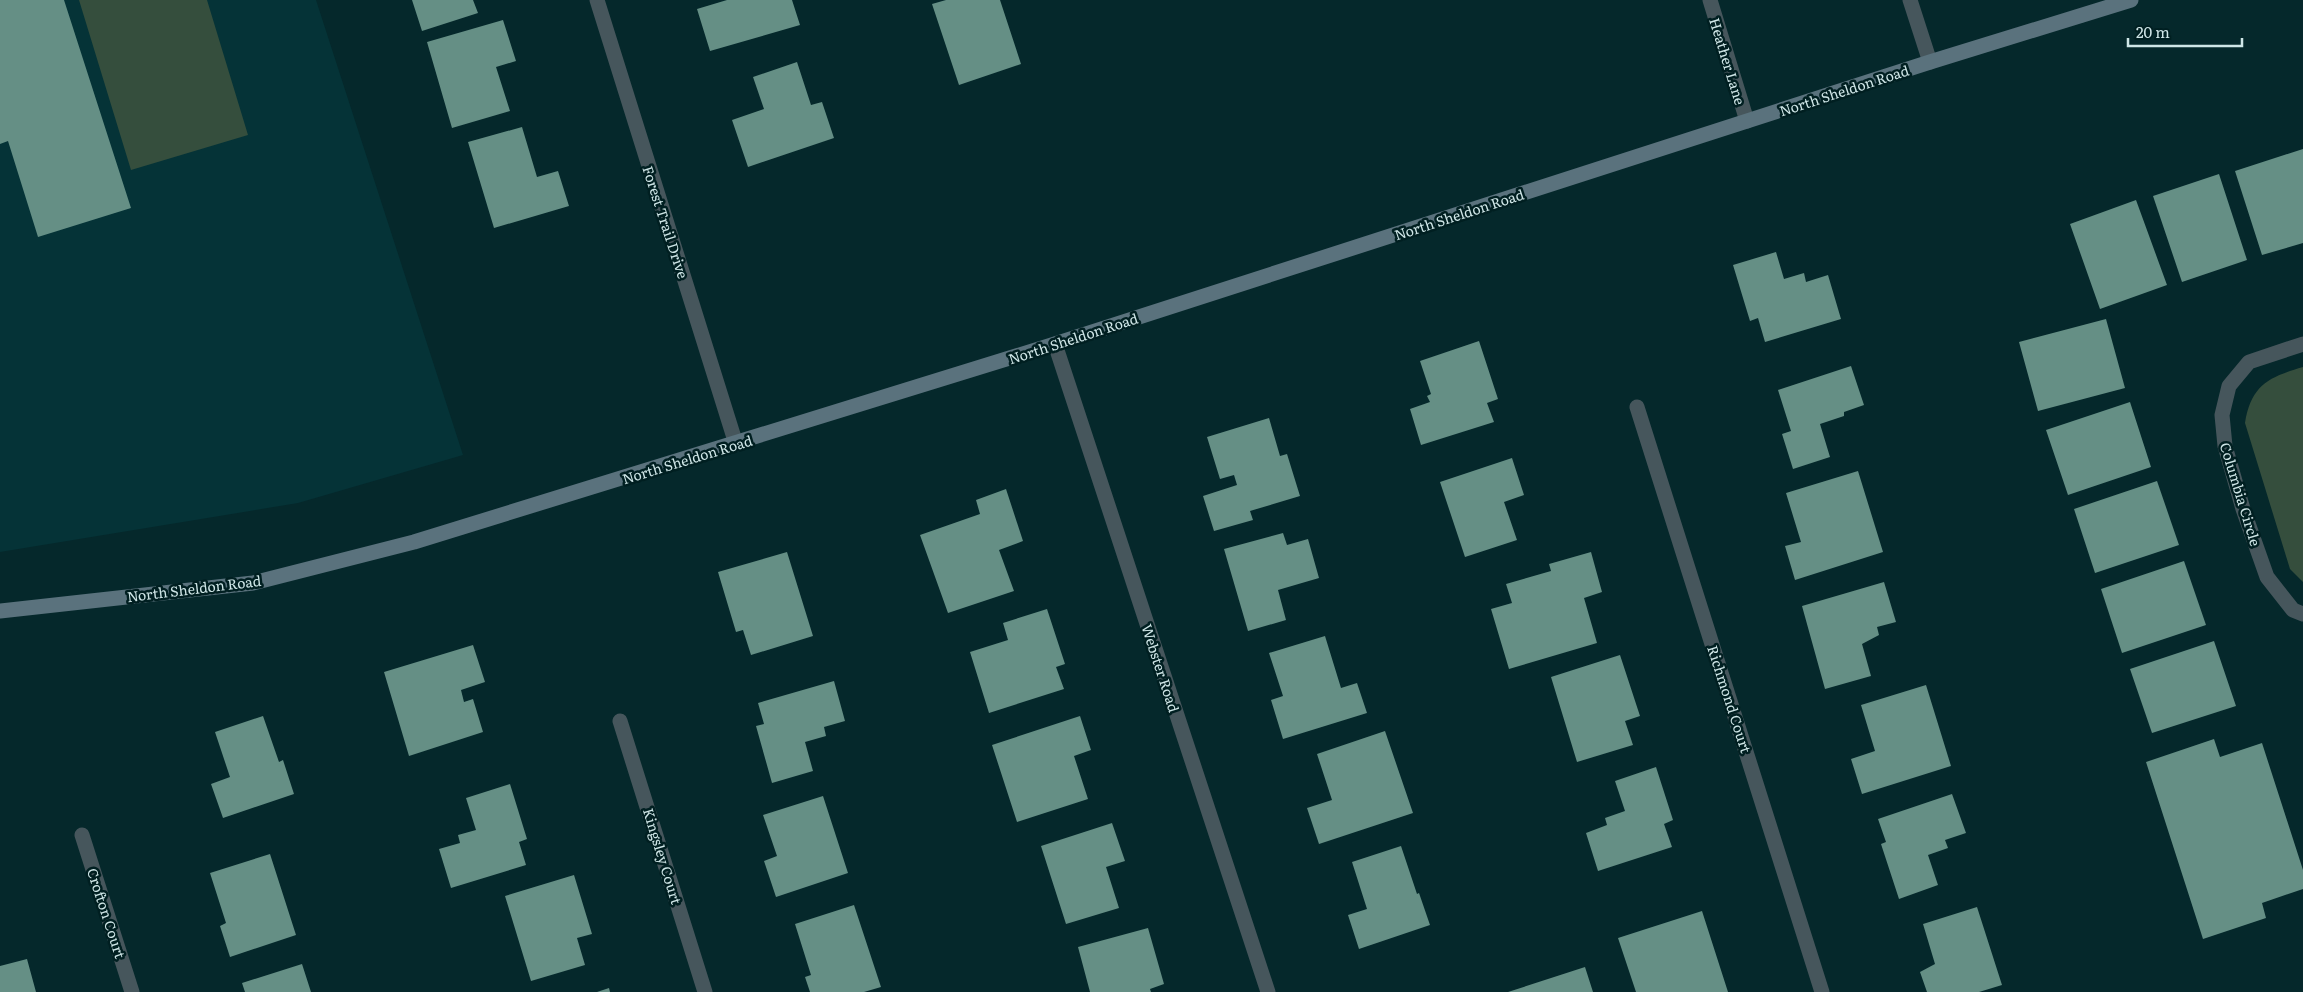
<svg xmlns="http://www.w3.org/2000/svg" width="2303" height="992" viewBox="0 0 2303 992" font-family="Literata,serif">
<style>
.built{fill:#053337}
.green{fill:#354e3d}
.building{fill:#658f85}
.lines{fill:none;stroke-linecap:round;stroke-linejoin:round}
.service{stroke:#46565c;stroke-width:15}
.minor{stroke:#46565c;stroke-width:15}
.secondary{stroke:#5a727d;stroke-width:15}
.labels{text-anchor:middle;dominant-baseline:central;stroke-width:5;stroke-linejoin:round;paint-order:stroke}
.street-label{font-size:14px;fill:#cfe6e7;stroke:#001f21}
</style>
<rect width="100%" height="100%" fill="#05282b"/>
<path class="built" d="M0 0H316L463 455 298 503 0 552Z"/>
<path class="green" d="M79 0H207L248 135 131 170Z
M2303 367V582L2290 569 2245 423C2251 385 2269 377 2303 367Z"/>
<path class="building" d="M0 0H64L131 208 38 237 8 141 0 144Z
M412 0H473L478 13 422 31Z
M792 0 800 25 710 51 697 9 727 0Z
M946 0H1000L1021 64 959 85 932 4Z
M503 20 516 61 496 67 510 111 452 128 427 42Z
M797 62 811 105 822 102 834 138 748 167 732 120 764 109 753 77Z
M522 127 537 177 558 171 569 206 494 228 468 142Z
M2303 149V243L2262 255 2235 171Z
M2219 174 2247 260 2182 282 2153 196Z
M2136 200 2167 285 2100 309 2070 224Z
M1776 252 1784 279 1804 273 1806 282 1828 275 1841 319 1765 342 1758 318 1750 321 1733 265Z
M2106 319 2125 388 2038 411 2019 342Z
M1479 341 1498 399 1487 403 1494 422 1421 445 1410 409 1430 402 1427 396 1431 394 1420 361Z
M1851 366 1864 405 1844 412V416L1820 424 1830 457 1793 469 1782 434 1791 431 1778 390Z
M2130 402 2151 467 2068 495 2046 430Z
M1269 418 1280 456 1287 454 1300 496 1250 511 1253 520 1214 531 1203 496 1237 485 1234 475 1220 479 1207 437Z
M1512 458 1524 495 1504 502 1517 540 1465 557 1440 482Z
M1858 471 1883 552 1795 580 1785 546 1801 542 1786 493Z
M2157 481 2179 545 2095 573 2074 509Z
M1006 489 1023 541 999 550 1014 591 948 613 920 535 980 514 976 500Z
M1283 533 1287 545 1308 539 1319 578 1278 590 1286 620 1248 631 1224 549Z
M787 552 813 636 751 655 743 630 736 632 718 572Z
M1591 552 1602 592 1584 598 1597 643 1509 669 1491 609 1512 603 1506 584 1551 571 1549 564Z
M2184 561 2206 625 2122 653 2101 589Z
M1884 582 1896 622 1877 627 1879 635 1862 644 1871 676 1825 689 1802 606Z
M1047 609 1065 664 1056 667 1064 689 989 713 970 652 1008 640 1003 623Z
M1325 636 1341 688 1357 683 1367 713 1283 739 1271 700 1283 696 1269 653Z
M2214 641 2236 706 2152 733 2130 669Z
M473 645 485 682 461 690 464 702 473 699 483 732 409 756 384 672Z
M1620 655 1640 716 1625 721 1633 745 1577 762 1551 677Z
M834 681 845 721 824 727 826 736 805 742 813 771 772 783 756 726 764 724 758 703Z
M1926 685 1951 766 1862 794 1851 759 1875 751 1861 705Z
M263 716 279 762 283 760 294 794 223 818 211 784 230 777 215 732Z
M1080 716 1091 750 1074 756 1088 799 1017 822 992 745Z
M1385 731 1413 813 1319 844 1307 808 1332 800 1317 754Z
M2214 739 2220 757 2262 743 2303 870V889L2262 903 2266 918 2203 939 2146 762Z
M1656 767 1673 820 1664 824 1672 847 1598 871 1586 833 1607 825 1605 818 1625 811 1615 781Z
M510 784 527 839 519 842 526 865 451 888 439 849 460 843 458 835 476 830 466 798Z
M1952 794 1966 833 1945 840 1948 848 1928 855 1938 885 1899 899 1881 844 1886 842 1878 819Z
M823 796 848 873 776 897 764 861 777 856 763 815Z
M1112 823 1125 861 1106 867 1119 908 1066 924 1041 846Z
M1401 846 1417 894 1419 893 1430 925 1359 949 1348 915 1367 909 1352 862Z
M270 854 296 935 230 957 220 926 226 923 210 873Z
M574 875 592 934 577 938 585 965 531 981 505 896Z
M854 905 881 987 864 992H810L805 977 811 975 795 924Z
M1977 907 2002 985 1979 992H1927L1920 972 1935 964 1923 924Z
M1702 911 1728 992H1636L1618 938Z
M1148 928 1164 984 1150 989 1151 992H1090L1078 947Z
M27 959 36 992H0V966Z
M302 964 311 992H245L242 983Z
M1585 967 1593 992H1508Z
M609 988 610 992H597Z"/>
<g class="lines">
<path class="service" d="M1910 0 1930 62"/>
<path class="minor" d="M597 0 736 444
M1710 0 1747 121
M1055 344 1268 992
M2303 344 2249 362 2229 386 2222 415 2225 446 2243 509 2267 577 2293 610 2303 614
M1637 407 1822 992
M620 721 705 992
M82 835 132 992"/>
<path class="secondary" d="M0 611 253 583 414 542 1055 344 1930 62 2131 0"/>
</g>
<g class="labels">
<g class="street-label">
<text transform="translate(1728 61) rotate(73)">Heather Lane</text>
<text transform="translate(1844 90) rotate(-18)">North Sheldon Road</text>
<text transform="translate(1459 214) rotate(-18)">North Sheldon Road</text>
<text transform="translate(666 222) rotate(72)">Forest Trail Drive</text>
<text transform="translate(1073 338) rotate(-18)">North Sheldon Road</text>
<text transform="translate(687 459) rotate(-17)">North Sheldon Road</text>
<text transform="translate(2241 494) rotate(73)">Columbia Circle</text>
<text transform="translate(194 588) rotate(-7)">North Sheldon Road</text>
<text transform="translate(1161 668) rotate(72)">Webster Road</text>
<text transform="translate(1730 699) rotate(72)">Richmond Court</text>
<text transform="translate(663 856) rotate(73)">Kingsley Court</text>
<text transform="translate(107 913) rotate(72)">Crofton Court</text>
</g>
</g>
<path d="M2128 38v8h114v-8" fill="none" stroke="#cfe6e7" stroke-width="2.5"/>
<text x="2136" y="38" font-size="15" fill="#cfe6e7" stroke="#001f21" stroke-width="4" paint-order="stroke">20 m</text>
</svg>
